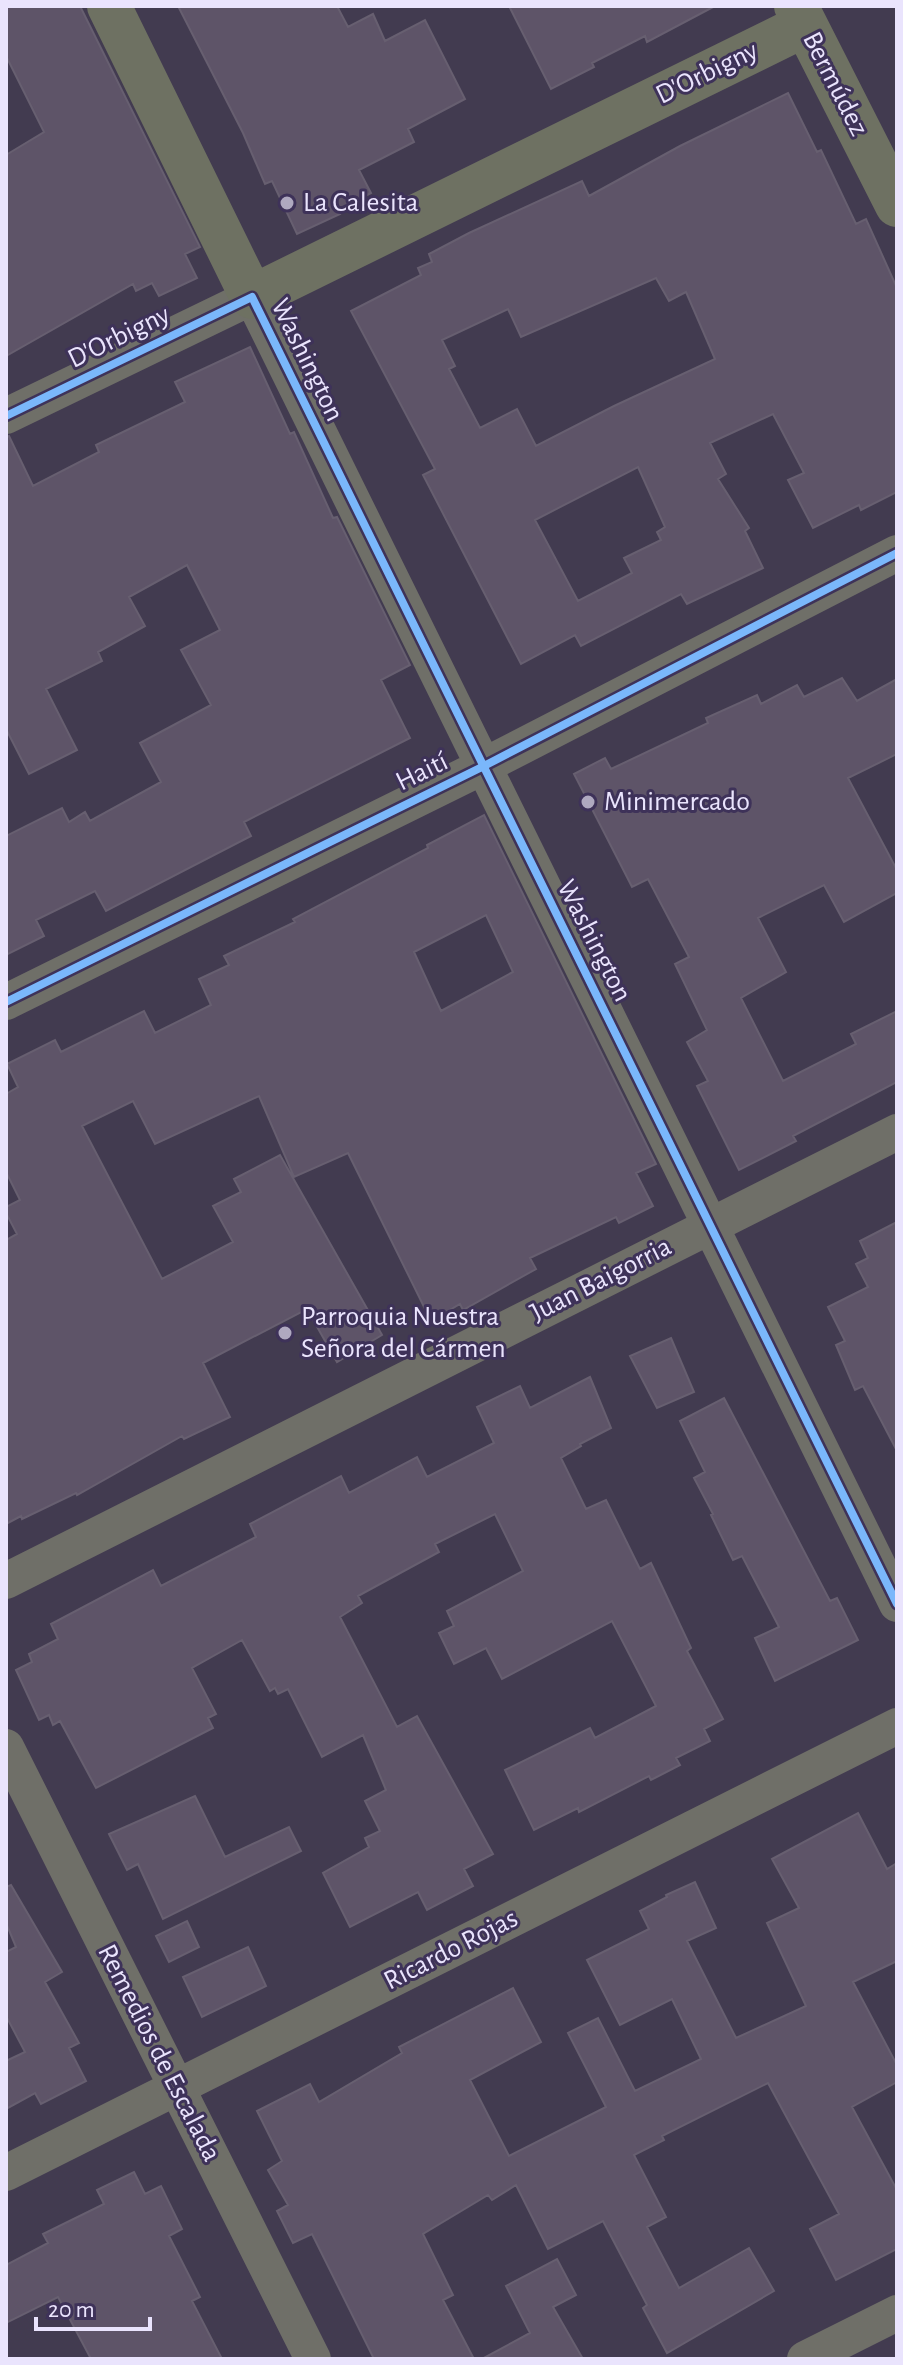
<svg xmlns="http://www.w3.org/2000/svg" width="903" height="2365" viewBox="0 0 903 2365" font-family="'Alegreya Sans',sans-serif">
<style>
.building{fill:#5e5468;stroke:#675f70;stroke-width:2;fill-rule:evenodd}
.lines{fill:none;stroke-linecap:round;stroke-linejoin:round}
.minor{stroke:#6f6f68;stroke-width:36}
.secondary{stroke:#6e7162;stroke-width:44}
.cycleway-casing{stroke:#3e3259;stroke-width:13}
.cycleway{stroke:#7ab7fb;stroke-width:8}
.poi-dot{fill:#afa9c0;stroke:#3e3259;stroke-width:3}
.labels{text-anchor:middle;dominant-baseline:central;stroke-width:6;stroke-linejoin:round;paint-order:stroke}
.street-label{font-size:28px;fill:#eae4fd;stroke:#3e3259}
.poi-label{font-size:28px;fill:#eae4fd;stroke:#3e3259;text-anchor:start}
</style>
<rect width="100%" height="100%" fill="#423b50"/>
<path class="building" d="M6 6H80L200 247 185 254 197 278 159 296 152 283 136 291 133 284 6 356V155L44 132 6 56Z
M178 6H337L348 27 373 14 385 41 425 20 465 99 408 129 414 142 359 170 371 193 338 210 340 214 297 234 272 181 265 184 243 133Z
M509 6H715L647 42 645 36 592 63 594 67 551 89Z
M788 93 817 152 821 150 856 224 866 219 897 288V492L861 510 859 505 813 528 788 480 804 473 773 414 710 443 726 474 718 479 749 528 745 531 763 568 687 604 681 594 581 646 575 635 521 664 423 475 435 469 351 311 421 275 418 268 432 262 429 254 469 233 582 181 589 196 680 146ZM656 278 669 301 686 292 715 359 614 406 536 446 517 409 480 428 449 369 455 366 442 340 508 309 521 337ZM638 467 665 527 657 532 661 540 624 558 632 573 578 601 535 520Z
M250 347 290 434 294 432 333 518 337 517 410 665 381 680 410 738 244 822 251 836 106 911 95 891 36 920 44 936 6 955V836L62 808 69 822 85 812 90 821 161 782 140 743 211 705 181 650 220 630 187 565 129 597 145 626 98 652 102 661 46 689 77 750 29 774 6 729V437L9 436 33 486 99 452 96 445 185 402 175 382Z
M842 678 857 701 897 679V754L848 778 897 870V893L844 922 824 885 758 918 786 972 741 998 783 1081 856 1044 851 1034 897 1011V1082L793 1136 796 1141 739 1170 697 1086 708 1081 687 1042 707 1030 675 964 689 957 648 879 632 887 574 774 605 758 611 769 708 723 706 718 757 695 761 704 797 685 804 697Z
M484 815 656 1164 636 1173 653 1206 619 1223 616 1217 530 1258 536 1269 463 1310 460 1304 431 1321 348 1153 294 1177 259 1096 155 1144 133 1101 82 1126 162 1279 233 1242 213 1206 241 1192 234 1179 280 1155 382 1335 337 1362 307 1309 203 1363 230 1417 184 1439 182 1436 77 1495 76 1493 22 1519 21 1516 6 1524V1240L17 1234 6 1213V1207L20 1200 6 1172V1094L18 1087 7 1064 55 1040 61 1052 144 1011 155 1033 211 1005 199 979 229 965 224 956 295 922 293 919 428 848 427 845ZM486 915 513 972 441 1011 414 952Z
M897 1222V1451L863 1386 855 1390 836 1345 845 1341 828 1307 868 1287 856 1264 868 1258 860 1241Z
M671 1338 694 1392 657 1408 630 1356Z
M590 1377 611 1428 580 1444 581 1446 561 1458 586 1509 606 1500 640 1569 651 1563 691 1648 687 1651 723 1719 704 1729 710 1741 676 1758 680 1765 651 1780 649 1776 579 1812 578 1808 534 1830 505 1770 590 1728 595 1738 656 1706 612 1621 502 1679 486 1648 454 1664 439 1633 454 1626 447 1611 523 1571 495 1514 435 1544 439 1552 358 1596 362 1603 340 1617 397 1727 417 1716 493 1854 464 1869 473 1886 427 1910 418 1892 350 1927 323 1873 369 1847 365 1838 380 1831 365 1801 386 1790 363 1735 322 1757 288 1689 278 1694 275 1688 270 1691 242 1640 192 1668 216 1714 208 1718 213 1728 96 1788 60 1721 53 1725 49 1715 39 1720 16 1670 32 1662 29 1654 58 1639 51 1624 153 1570 161 1586 256 1537 250 1524 341 1476 349 1493 417 1457 427 1477 494 1443 477 1407 520 1386 530 1408Z
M724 1398 830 1601 837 1598 858 1640 775 1681 755 1638 779 1627 742 1556 733 1560 711 1515 713 1514 694 1478 705 1472 680 1421Z
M195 1796 225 1857 289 1827 301 1851 163 1919 138 1864 127 1870 109 1834Z
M858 1813 887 1869 897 1863V1961L853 1982 897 2065V2082L852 2107 897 2190V2249L836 2280 810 2229 839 2214 768 2083 662 2136 664 2140 634 2155 666 2217 647 2227 679 2288 749 2248 774 2291 667 2353 643 2308 647 2305 603 2221 548 2249 516 2185 492 2200 488 2195 423 2234 453 2295 443 2300 474 2359H374L312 2234 293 2243 277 2211 288 2205 268 2170 282 2161 257 2111 310 2084 319 2102 402 2053 399 2047 513 1988 541 2042 470 2080 509 2156 606 2107 568 2033 598 2018 635 2091 701 2059 672 1999 620 2025 587 1960 649 1929 640 1911 667 1897 666 1895 695 1882 716 1928 687 1941 736 2038 806 2006 767 1923 799 1908 772 1859Z
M11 1885 62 1972 45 1982 79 2043 69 2048 86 2081 41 2104 35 2093 6 2109V2061L25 2052 6 2016V1952L16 1947 6 1923V1887Z
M187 1921 199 1947 169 1962 156 1936Z
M248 1947 266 1986 202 2017 183 1977Z
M134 2172 145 2194 161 2186 182 2229 169 2236 200 2297 192 2301 222 2359H91L58 2297 6 2323V2265L48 2243 43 2234 104 2204 97 2190Z
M557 2259 576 2295 553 2307 583 2359H482L530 2333 506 2286Z"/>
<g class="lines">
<path class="minor" d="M6 416 252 297 897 1604
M6 1002 482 767 897 553
M6 1581 897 1132
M6 1747 313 2359
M6 2173 897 1726
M805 2359 897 2313"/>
<path class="secondary" d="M109 6 252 297 805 25
M796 6 897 205"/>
<g class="cycleway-casing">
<path id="cycleway" d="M6 416 252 297 897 1604
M6 1002 482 767 897 553"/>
</g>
<use href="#cycleway" class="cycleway"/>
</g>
<g class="poi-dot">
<circle cx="287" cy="203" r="8"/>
<circle cx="588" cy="802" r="8"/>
<circle cx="285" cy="1333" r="8"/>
</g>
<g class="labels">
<g class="street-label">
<text transform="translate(707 73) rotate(-26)">D'Orbigny</text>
<text transform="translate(835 84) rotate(63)">Bermúdez</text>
<text transform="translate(119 337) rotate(-26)">D'Orbigny</text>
<text transform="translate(307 360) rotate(64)">Washington</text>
<text transform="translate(422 772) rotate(-26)">Haití</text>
<text transform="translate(594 941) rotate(63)">Washington</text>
<text transform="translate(601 1280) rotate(-27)">Juan Baigorria</text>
<text transform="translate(451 1950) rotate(-27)">Ricardo Rojas</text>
<text transform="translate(159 2053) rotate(63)">Remedios de Escalada</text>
</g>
<g class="poi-label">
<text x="303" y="203">La Calesita</text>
<text x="604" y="802">Minimercado</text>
<text x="301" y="1317">Parroquia Nuestra<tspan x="301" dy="32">Señora del Cármen</tspan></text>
</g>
</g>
<rect width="903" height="2365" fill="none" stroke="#eae4fd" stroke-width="16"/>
<path d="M36 2317v12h114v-12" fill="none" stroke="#eae4fd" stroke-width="4"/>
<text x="48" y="2317" font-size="24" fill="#eae4fd" stroke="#3e3259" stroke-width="6" paint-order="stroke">20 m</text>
</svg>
